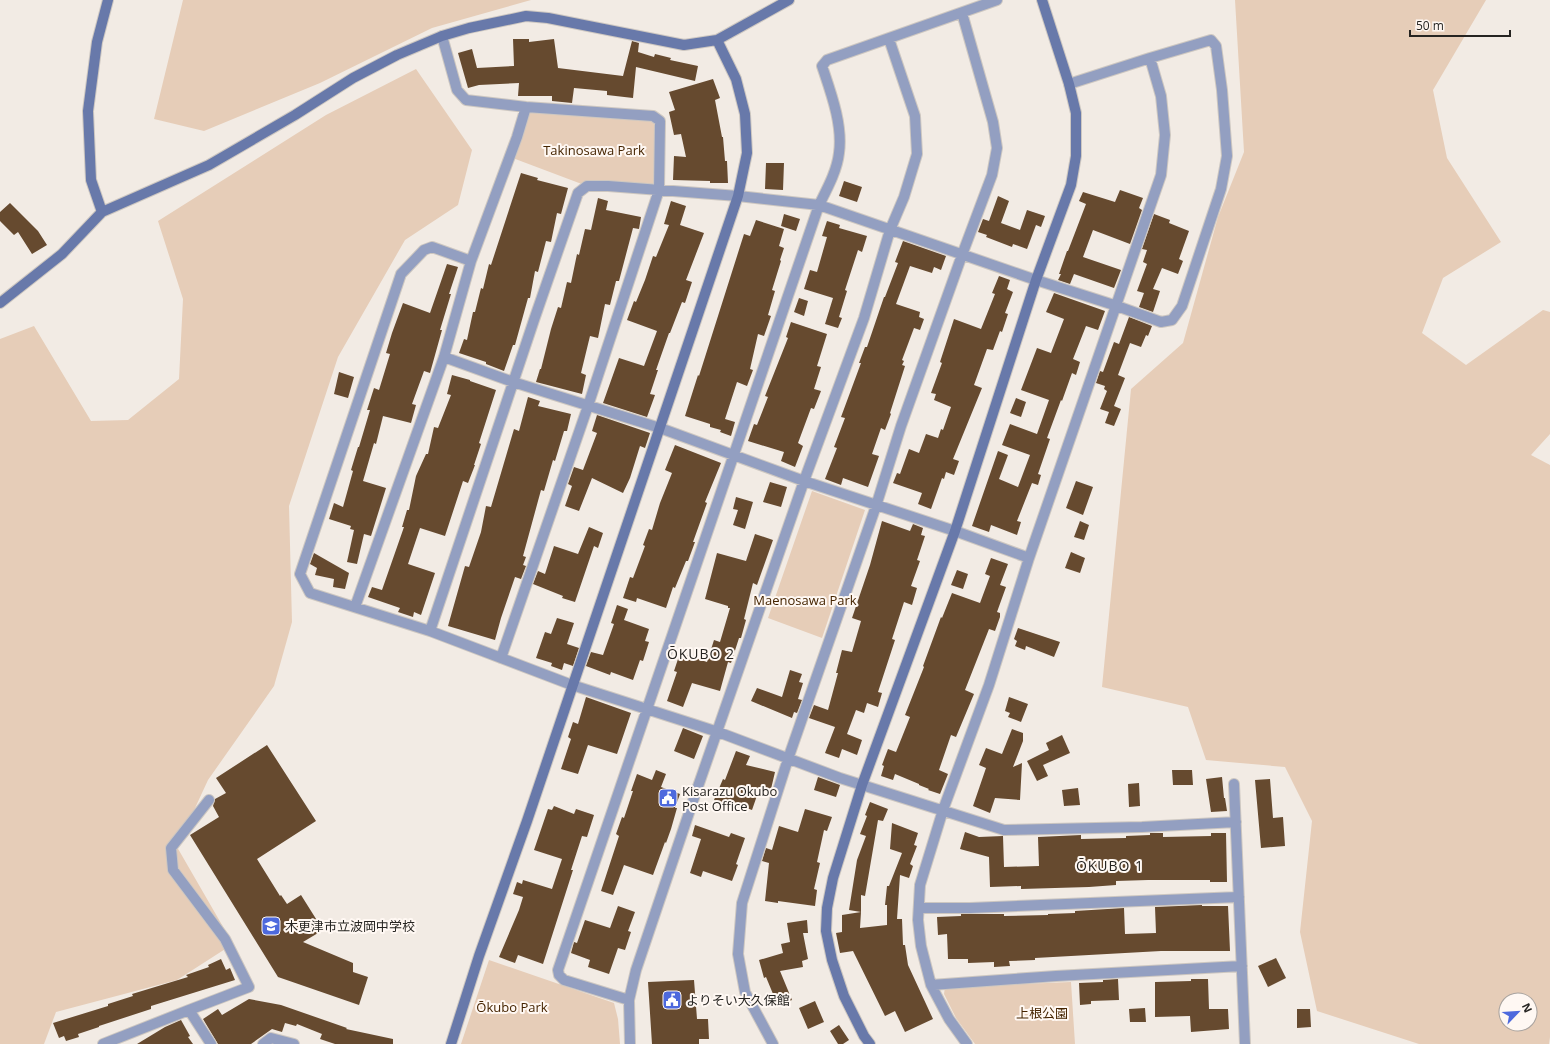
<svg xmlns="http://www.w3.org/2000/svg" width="1550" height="1044" viewBox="0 0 1550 1044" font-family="'Open Sans','Noto Sans JP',sans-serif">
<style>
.green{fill:#e6cdb8;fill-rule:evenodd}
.building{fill:#664a2f}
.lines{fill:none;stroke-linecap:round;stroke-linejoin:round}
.street-casing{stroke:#cdc7c1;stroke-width:12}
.secondary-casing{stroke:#cdc7c1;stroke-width:12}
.street{stroke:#939fc1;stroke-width:10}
.secondary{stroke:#6879aa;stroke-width:10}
.labels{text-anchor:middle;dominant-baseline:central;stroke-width:4;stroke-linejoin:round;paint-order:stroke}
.park-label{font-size:13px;fill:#452400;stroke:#fff8f3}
.poi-label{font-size:13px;fill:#262421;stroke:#fff8f3;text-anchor:start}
.neighbourhood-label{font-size:14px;letter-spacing:1px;fill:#262421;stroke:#fff8f3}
</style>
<rect width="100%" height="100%" fill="#f2ebe4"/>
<path class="green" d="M183 0H540H531L432 28 320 83 204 131 154 119Z
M1235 0H1486L1433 90 1447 158 1501 242 1443 278 1422 333 1466 365 1543 310 1550 312V434L1531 455 1550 465V1037L1549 1044H1419L1317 1011 1300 932 1312 821 1285 767 1206 760 1188 707 1102 687 1131 389 1183 343 1218 217 1244 152ZM1506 1000H1530V1024H1506Z
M416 69 472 150 458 205 405 240 338 357 289 506 292 622 274 686 208 780 177 847 233 944 177 980 56 1012 44 1044H0V339L34 326 91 421 128 420 179 379 183 299 158 221 326 115Z
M526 107 660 121 659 190 587 186 510 157Z
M812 491 865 510 822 638 768 618Z
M489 960 614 1003 618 1019 620 1044H461Z
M1071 982 1075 1044H975L956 1018 944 994 945 987Z"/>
<path class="building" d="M513 39H529V42L554 39 558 68 623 76 632 41 639 43 638 52 654 57 655 54 671 58 670 60 698 66 695 81 636 67 633 98 607 95V91L574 88 572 103 552 101V96H518L519 83 479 85 468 88 458 53 472 49 477 68 514 66Z
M713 79 720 98 715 100 722 137H723L725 161H727L728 183H710V181L673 180 674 156 686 157 681 134 674 135 669 112 675 110 669 92Z
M766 163H784L783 190 765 189Z
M521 173 538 178 537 180 568 188 561 214 557 213 551 242 546 241 538 272 535 271 530 298H528L515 345H513L504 371 486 364V362L459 353 464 339 467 340 473 312H475L481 288 483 289 489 264 491 265Z
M844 181 862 187 857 202 839 196Z
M1120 190 1143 198 1139 208 1142 210 1130 244 1093 230 1083 257 1121 270 1114 288 1074 274 1070 284 1058 280 1061 274H1059L1067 251H1068L1086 204 1079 201 1083 192 1115 202Z
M998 196 1009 201 1001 223 1020 230 1027 210 1045 216 1041 227 1036 225 1027 249 1013 244 1012 247 986 237 987 235 978 232 983 219 989 221Z
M598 198 608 201 606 210 641 217 639 229 633 228 619 281H616L610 305 605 304 598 338 590 336 581 373 586 375 582 394 536 382 540 369H541L551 329 558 307 561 308 567 282 571 283 577 254 579 255 585 229 591 230Z
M671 201 686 206 680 225 704 233 686 280 692 282 685 303 682 302 670 333H669L656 370H658L650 394 655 395 647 417 603 403 619 358 644 366 657 331 627 320 634 301 636 302 645 280 653 256 656 257 669 225 664 224Z
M10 203 38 231 47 245 32 254 18 232 14 235 0 221V212Z
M784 214 800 219 796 231 781 226Z
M1154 214 1170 220 1169 223 1189 231 1179 259 1183 261 1178 274 1162 268 1153 289 1160 291 1153 312 1139 307 1144 293 1137 291 1147 264 1143 262 1147 250 1142 249Z
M756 220 784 229 779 246 784 248 780 260 781 261 772 290 775 291 768 315 771 316 764 336 758 334 750 369 753 370 747 386 737 382 725 419 735 422 731 436 720 432 721 430 710 427V424L685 416 698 375 699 376 744 234 750 236Z
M827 221 840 225 839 228 867 236 862 252 858 250 845 290 847 291 839 317 842 318 838 328 825 324 833 298 804 289 810 270 817 272 827 237 822 236Z
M903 241 946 256 941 270 934 267 932 273 910 266 896 304 920 312 919 317 924 319 920 330 914 328 902 360 904 361 902 365 905 366 890 413 891 414 885 430 881 428 872 454 879 456 868 487 843 478 841 485 825 479 837 448 834 447 845 418 841 417 861 363H859L865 347H867L884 297H885L898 263 895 262Z
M447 264 458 267 449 294H451L440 330H442L430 373 424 371 412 404 416 405 411 423 383 416 376 444 374 443 363 481 386 488 371 536 364 534 357 564 347 562 354 530 350 529 351 526 329 519 334 503 343 507 353 471 351 470 358 447H359L370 410H367L374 388 379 390 390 354 386 353 392 333 403 303 430 313Z
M999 276 1010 280 1007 289 1013 292 1005 313 1008 314 1002 332 1000 331 993 350 987 349 974 385 982 388 953 459 959 461 954 475 946 472 944 479 942 478 931 509 918 504 922 493 893 483 897 473 900 474 909 449 919 453 926 434 938 438 941 429 943 430 951 407 934 400 936 394 931 393 942 363 940 362 954 319 981 329 995 294 992 293Z
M1054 293 1105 311 1098 330 1086 326 1073 359 1080 362 1076 375 1072 373 1062 401 1061 400 1047 438 1050 439 1038 474 1041 475 1038 485 1032 483 1017 521 1021 522 1017 535 991 525 989 532 972 526 998 451 1008 455 999 479 1018 487 1030 455 1002 445 1010 424 1037 434 1049 400 1021 390 1037 348 1051 353 1064 319 1046 312Z
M799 298 808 301 804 316 794 312Z
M1129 317 1152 326 1148 336 1146 335 1141 347 1130 343 1118 375 1125 378 1114 406 1121 409 1114 426 1105 423 1109 412 1100 409 1107 391 1104 389 1105 386 1096 383 1100 371 1103 372 1114 342 1119 344Z
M791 322 827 334 817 366 821 367 814 389 821 391 814 409 811 408 798 443 803 446 795 467 781 461 784 452 748 441 754 424 757 425 768 397 765 396 788 338 786 337Z
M339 372 354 377 348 398 334 394Z
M452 375 470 380V381L496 390 479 443 481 444 474 465H475L468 483 463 481 445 536 420 528 408 564 435 573 421 615 414 612 413 617 398 612 400 608 368 597 372 587 382 590 404 527H402L407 510H409L416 476 426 454H428L434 427 438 428 451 395 447 394Z
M528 397 540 401 538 406 571 414 567 431H564L555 461 553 460 544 491 541 490 523 556 526 557 523 565 526 566 521 579 515 577 501 618 495 640 448 626 465 566 469 567 481 532 486 506 491 507 514 429 519 431Z
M1016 398 1026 402 1021 417 1010 413Z
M597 415 650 433 645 448 640 446 630 478 623 493 592 478 579 511 565 506 572 486 568 484 574 467 583 470 597 433 592 431Z
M675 445 721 463 705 502 707 503 693 542H695L688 561H686L675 588 673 587 666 608 637 598 636 602 623 598 630 577 633 578 645 546 643 545 649 529 652 530 660 503 672 473 665 470Z
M1076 481 1093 487 1083 515 1066 508Z
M770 482 787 487 781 507 763 502Z
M736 497 753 502 745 529 733 525 738 510 733 509Z
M882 521 910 531 913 524 923 528 921 535 925 536 917 560 920 561 911 586 917 588 912 605 904 602 892 639 895 640 878 692 882 693 878 707 867 703 864 713 856 710 847 734 862 740 857 755 842 749 839 758 825 753 835 727 809 718 814 705 828 710 838 673H836L842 650 852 652 861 621 852 618 870 565Z
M1080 521 1089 525 1084 540 1074 537Z
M589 527 603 533 598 548 594 546 575 602 562 598 563 596 533 584 538 571 545 574 554 546 578 554Z
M755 534 773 540 757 585 753 583 744 619 746 620 741 638H739L731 663 728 662 720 691 692 683 683 707 667 701 677 672 674 671 680 653 707 662 714 640 720 642 730 608H728V606L705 599 717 553 746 561Z
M1071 552 1085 558 1080 573 1065 568Z
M314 553 349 573 345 589 333 587 334 579 315 575 317 568 310 564Z
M991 558 1008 564 1000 585 1006 587 997 612 1000 613V617L995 631 989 629 965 690 974 694 956 737 951 735 939 770 948 774 940 794 928 790 929 789 919 785V784L895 774 893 780 881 776 884 766 882 765 888 749 896 752 910 717 905 715 924 667 923 666 941 617 942 618 952 593 980 603 990 576 985 574Z
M957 570 968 574 963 589 951 585Z
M617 605 628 609 624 620 649 629 645 641 649 642 643 661 640 660 633 680 611 672 610 675 586 666 591 652 603 655 614 624 611 623Z
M557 618 574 623 567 644 579 648 573 666 564 663 562 670 551 666 552 663 536 658 545 632 551 634Z
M1018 628 1060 642 1054 657 1026 646 1025 650 1015 646 1017 641 1014 639Z
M790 670 802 674 799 682 803 683 798 699 802 700 797 713 794 712 792 718 751 701 757 688 782 697Z
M586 697 631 713 617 754 588 745 578 774 561 769 571 739 568 737 573 722 578 724Z
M1009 697 1028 704 1021 722 1008 717 1010 713 1005 711Z
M683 728 703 736 694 759 674 751Z
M1012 729 1023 733V741L1013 767 1022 763 1020 800 995 798 990 813 973 806 986 768 979 765 986 748 1002 754Z
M1062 735 1070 753 1043 765 1048 776 1037 781 1027 761 1049 750 1046 743Z
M267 745 316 821 257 859 280 896 281 895 287 904 301 895 323 930 303 942 353 963V972L368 977 359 1005 278 977 190 835 219 817 213 806 215 799 226 793 216 778Z
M736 751 750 756 746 765 775 772 771 789 760 787 752 810 730 802 728 807 714 800 723 779 725 780Z
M656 770 666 774 661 787 680 794 675 808H677L671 829 666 843 665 842 653 875 624 865 613 895 601 891 619 836 616 834 622 817 624 818 633 791H631L637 774 652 780Z
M1172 770H1192L1193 785H1173Z
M818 777 840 785 836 797 814 790Z
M1222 777 1224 798H1225L1227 811 1211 812 1206 779Z
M1270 779 1273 818 1283 817 1285 846 1261 848 1255 780Z
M1139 783 1140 806 1129 807 1128 784Z
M1078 788 1080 805 1064 806 1062 790Z
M870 802 888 809 883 821 878 820 865 896 861 895V912L849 910 857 860 866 836 860 834 867 816 865 815Z
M554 806 574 814 576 809 594 815 587 837 582 836 571 870H573L543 964 518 955 515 963 499 957 519 910 523 897 513 894 517 882 522 884 523 880 552 889 562 859 534 850 548 809 552 810Z
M805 809 832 817 827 831 824 830 817 862 820 863 814 889 817 890 815 906 778 901V903L765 901 769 863 762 861 766 848 772 850 779 826 798 832Z
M892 823 918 833 914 845 917 846 910 864 913 866 909 878 900 875 897 919H902L903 945H905L908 965 933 1019 905 1032 895 1011 885 1016 853 951 840 953 836 933 842 932V915L861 912 860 928 887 925V905H885L887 886H889L902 853 890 849Z
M695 825 729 837 731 833 745 838 736 864 738 865 732 881 703 871 701 877 690 873 701 839 692 836Z
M965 832 979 837 1003 836 1004 867 1039 866 1038 837 1081 835V839L1126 838V836L1150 835V833H1163V837L1211 836V833H1226L1227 882H1210V880H1148L1116 881V885L1089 887 1021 889V886L990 887 989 857 960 849Z
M1202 905V906H1228L1230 951H1161L1035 958V960L1009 961 1010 966 994 967V962L968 963V959H948L947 934 938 935 937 917 961 916V914H1004V916L1048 915V914L1075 913V911L1124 908 1125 934 1156 933 1155 907Z
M618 906 635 912 628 931 631 932 625 950 618 948 609 974 588 967 590 960 571 953 574 942 577 943 585 920 610 928Z
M807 920 808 933H803L808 959 802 961 803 967 780 971 792 1000 778 1006 766 977 764 978 759 960 783 953 781 944 790 942 787 923Z
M1276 958 1286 978 1268 987 1258 966Z
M221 959 226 970 230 968 235 980 151 1006V1009L99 1026V1027L78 1034 79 1037 66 1041 64 1036 59 1038 53 1023 108 1006V1004L133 996 132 994 188 977 186 975 209 967 208 965Z
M1118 979 1119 1000 1091 1001V1004L1080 1005 1079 983 1103 982V980Z
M1191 979H1208L1209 1009H1228L1229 1029 1191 1032 1190 1016 1155 1017V982L1191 981Z
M694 980 697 1019H708L709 1039H699V1044H652L648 982Z
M249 999 281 1005 347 1028 346 1029 393 1039V1044H335L320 1039 322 1034 297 1024 296 1026 285 1023 282 1032 272 1029 251 1044H218L203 1019 218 1009 222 1015Z
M815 1001 824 1022 808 1029 799 1008Z
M1145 1008 1146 1022H1130L1129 1009Z
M1297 1009H1310L1311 1027 1297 1028Z
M181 1020 190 1036 188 1037 193 1044H137L165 1027Z
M839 1025 849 1040 843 1044H838L830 1031Z"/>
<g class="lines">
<g class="street-casing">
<path id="street" d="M442 36 457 90 466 100 526 107 653 116 660 121 659 190 588 406 501 658
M471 261 432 247 424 250 401 274 300 574 310 593 430 631 572 685 718 732 840 778 1004 830 1142 827 1236 822
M444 357 513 382 660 428 804 481 955 531 1029 558
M355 607 444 357 471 261 517 137 526 107
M430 631 534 320 578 193 587 186H608L738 196 819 205 1036 280 1117 306 1161 322 1172 320 1182 306 1221 189 1227 156 1222 90 1216 46 1211 40 1150 58 1069 84
M1234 784 1245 1044
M919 908H970L1239 897
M931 985 1056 976 1242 966
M629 1000 564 980 559 975 558 970 819 205C827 189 837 171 839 153 843 125 831 93 822 66L827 60 997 0
M189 1010 249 987 225 939 173 870 171 848 209 800
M103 1044 189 1010 211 1044
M263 1044 271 1038 294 1044
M630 1044 629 1000 636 970 694 798 804 481 864 318 890 230 904 197 917 154 915 116 889 39
M773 1044 745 992 738 954 742 903 788 759 876 506 901 426 962 255 992 175 997 148 993 122 962 13
M967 1044 949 1019 931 985 921 946 918 920 920 885 943 810 989 685 1029 558 1161 175 1165 135 1161 96 1150 58"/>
</g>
<g class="secondary-casing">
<path id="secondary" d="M102 212 91 180 88 111 97 42 108 0
M0 303 62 254 102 212 209 165 295 115 353 78 397 55 442 36 469 28 526 16 548 18 684 45 717 40 789 0
M451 1044 479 956 527 821 738 196 747 153 745 114 736 79 717 40
M870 1044 864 1036 844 996 832 960 826 931 827 908 833 878 862 785 955 531 1036 280 1071 185 1076 156V113L1069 84 1042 0"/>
</g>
<use href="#street" class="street"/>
<use href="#secondary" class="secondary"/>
</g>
<defs>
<g id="civic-square" transform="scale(1)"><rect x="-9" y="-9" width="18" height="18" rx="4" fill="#4d69dd" stroke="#fff8f3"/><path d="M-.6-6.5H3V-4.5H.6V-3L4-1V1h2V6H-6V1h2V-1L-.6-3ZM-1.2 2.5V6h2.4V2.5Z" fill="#fff"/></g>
<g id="school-square" transform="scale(1)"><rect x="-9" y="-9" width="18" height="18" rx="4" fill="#4d69dd" stroke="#fff8f3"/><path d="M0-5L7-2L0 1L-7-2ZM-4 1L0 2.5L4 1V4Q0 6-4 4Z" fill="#fff"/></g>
</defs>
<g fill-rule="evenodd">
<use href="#civic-square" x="668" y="798"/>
<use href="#school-square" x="271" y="926"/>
<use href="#civic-square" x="672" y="1000"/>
</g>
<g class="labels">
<g class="park-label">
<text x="594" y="150">Takinosawa Park</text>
<text x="805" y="600">Maenosawa Park</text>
<text x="512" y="1007">Ōkubo Park</text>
<text x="1042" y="1013">上根公園</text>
</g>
<g class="poi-label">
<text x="682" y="791">Kisarazu Okubo<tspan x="682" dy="15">Post Office</tspan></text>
<text x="285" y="926">木更津市立波岡中学校</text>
<text x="686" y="1000">よりそい大久保館</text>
</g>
<g class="neighbourhood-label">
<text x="701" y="653">ŌKUBO 2</text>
<text x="1110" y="865">ŌKUBO 1</text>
</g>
</g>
<g transform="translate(1518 1012) rotate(65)"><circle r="19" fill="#fff8f3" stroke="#a8a39f"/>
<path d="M0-3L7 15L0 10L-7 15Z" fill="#4d69dd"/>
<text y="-6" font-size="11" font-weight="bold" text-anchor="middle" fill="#262421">N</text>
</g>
<path d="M1410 30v6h100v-6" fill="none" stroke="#262421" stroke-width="2"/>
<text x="1416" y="30" font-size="12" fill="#262421" stroke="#fff8f3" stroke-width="3" paint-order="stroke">50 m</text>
</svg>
